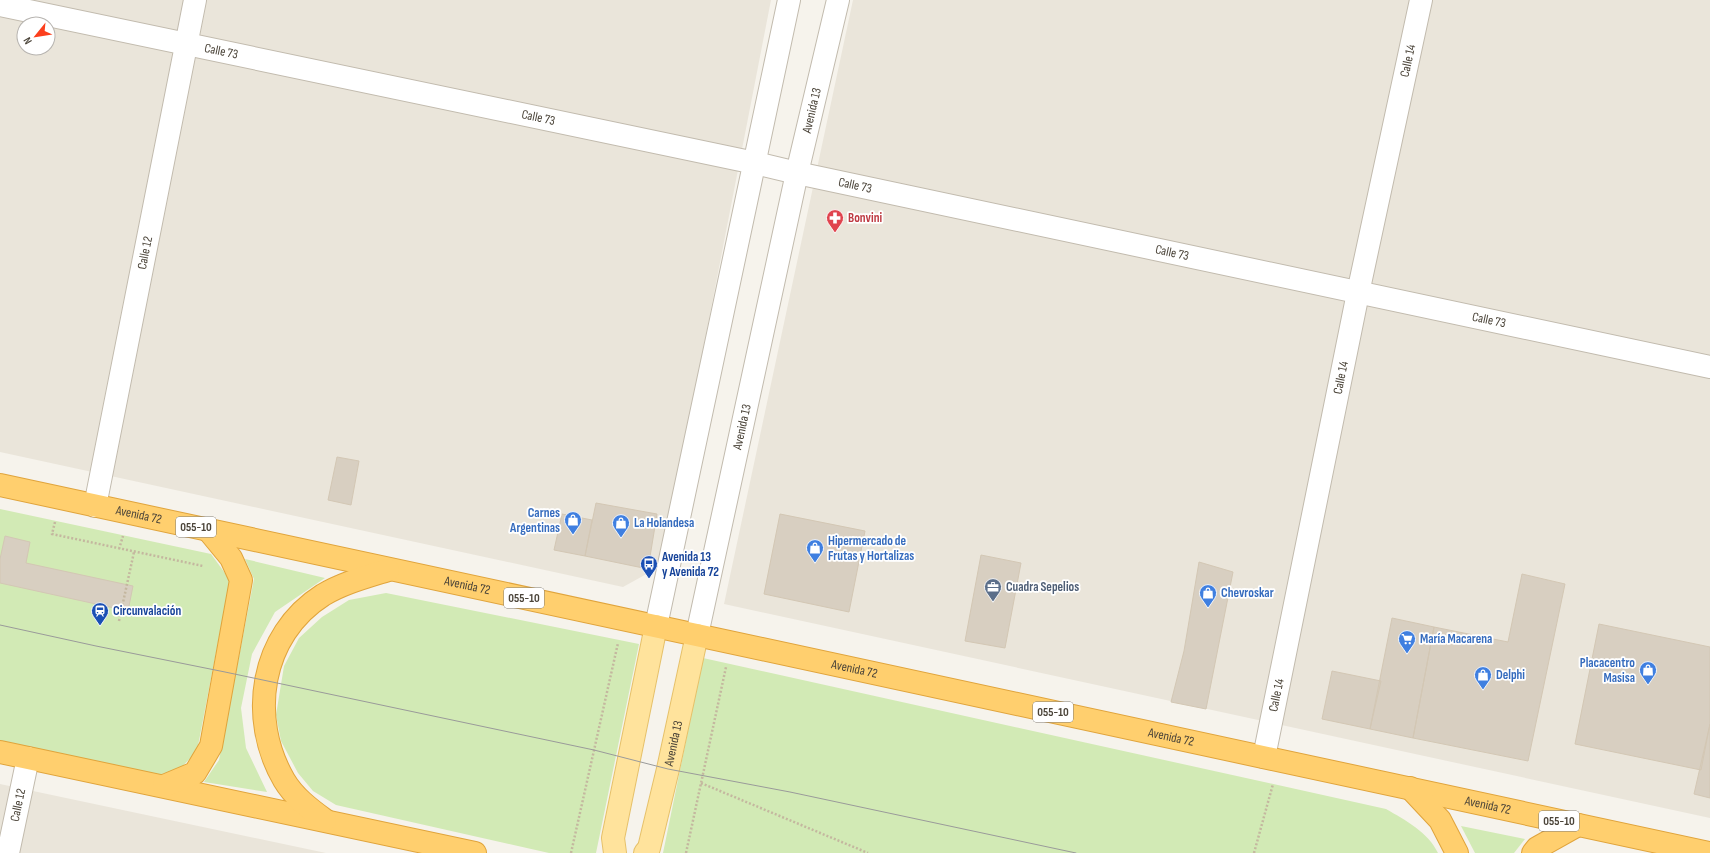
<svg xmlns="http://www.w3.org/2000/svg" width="1710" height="853" viewBox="0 0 1710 853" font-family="'Sofia Sans Condensed',sans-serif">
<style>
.residential{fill:#eae5da;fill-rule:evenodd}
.green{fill:#d2eab5}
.building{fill:#d8cfc1;stroke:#d3c7b4}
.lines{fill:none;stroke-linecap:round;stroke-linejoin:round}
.minor-casing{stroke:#c2bbae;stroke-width:24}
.major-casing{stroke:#e6c16a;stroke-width:24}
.highway-casing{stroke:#e0a43c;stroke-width:24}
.path{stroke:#c4b79f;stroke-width:2.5;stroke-dasharray:2 2;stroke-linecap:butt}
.minor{stroke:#fff;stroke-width:22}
.major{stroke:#ffe39c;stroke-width:22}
.highway{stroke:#ffcf6e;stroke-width:22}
.tram{stroke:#9a9a9a;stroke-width:1}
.labels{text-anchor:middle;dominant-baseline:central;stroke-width:3.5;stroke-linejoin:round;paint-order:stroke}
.shield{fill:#fff;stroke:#817c74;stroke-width:1}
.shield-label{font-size:12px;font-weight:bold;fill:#4b4439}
.street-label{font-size:13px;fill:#4b4439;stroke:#fff}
.health-label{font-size:13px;font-weight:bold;fill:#be3a42;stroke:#fff;text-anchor:start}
.shop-label{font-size:13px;font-weight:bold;fill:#366cbe;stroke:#fff;text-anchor:start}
.transit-label{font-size:13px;font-weight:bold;fill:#164399;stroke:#fff;text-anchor:start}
.service-label{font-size:13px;font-weight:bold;fill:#4e5e75;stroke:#fff;text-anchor:start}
</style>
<rect width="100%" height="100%" fill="#f6f3ec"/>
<path class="residential" d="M0 0H771L661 566 623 587 0 452ZM24 24H48V48H24Z
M853 0H1710V818L724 604Z
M0 784 326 853H0Z"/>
<path class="green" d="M0 509 211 554 230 580 197 751 179 770 158 775 0 741Z
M245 559 325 578 275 612 252 654 241 708 246 748 267 792 204 782 219 760 254 579Z
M386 593 639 644 596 853H549L336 805 313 791 298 773 281 741 276 715 284 666 299 638 322 617 349 600Z
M703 658 1386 809C1405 820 1428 832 1438 853H663Z
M1461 826 1525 839 1514 853H1475Z"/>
<path class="building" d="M337 457 359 461 351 505 328 500Z
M596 503 657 514 648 569 585 556Z
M562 514 592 520 585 556 554 550Z
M780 514 865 531 849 612 764 594Z
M5 536 30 542 26 563 133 586 128 611 0 583V559Z
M981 555 1021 563 1005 648 965 641Z
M1199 562 1233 572 1206 709 1171 702 1184 651Z
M1522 574 1565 584 1528 761 1413 738 1434 627 1508 642Z
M1392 618 1434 627 1413 738 1370 729Z
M1599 624 1710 647V724L1701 770 1575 744Z
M1332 671 1381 681 1370 729 1322 719Z
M1710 724V798L1694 794Z"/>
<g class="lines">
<g class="minor-casing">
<g id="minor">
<path id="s1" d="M0 5 755 163 797 173 1710 367"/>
<path id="s2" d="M95 506 195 0"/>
<path d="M656 626 789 0"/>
<path id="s3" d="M697 635 797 173 838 0"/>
<path id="s4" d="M1264 757 1358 293 1421 0"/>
<path id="s5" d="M8 853 28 758"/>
</g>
</g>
<g class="major-casing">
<g id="major">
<path d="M615 853 613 838 656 626"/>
<path id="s6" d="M645 853 649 848 668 769 697 635"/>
</g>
</g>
<g class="highway-casing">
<g id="highway">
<path id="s7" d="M0 485 1709 853"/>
<path d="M0 752 475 853"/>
<path d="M164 786 195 773 211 746 241 580 231 558 208 530"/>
<path d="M1410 788 1440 820 1457 853"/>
<path d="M325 820C310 809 294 797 284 780 248 718 260 635 323 595 343 583 366 577 388 570"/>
<path d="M1533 853 1537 848 1578 825"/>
</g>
</g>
<path class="path" d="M55 522 52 534 203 566
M119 549 123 536
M119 621 134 552
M701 783 868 853
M571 853 618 643
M686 853 726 667
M1254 853 1273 784"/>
<use href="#minor" class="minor"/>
<use href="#major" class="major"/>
<use href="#highway" class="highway"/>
<path class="tram" d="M0 625 96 646 225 672 594 750 668 769 790 792 1076 853"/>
</g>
<defs>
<g id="pharmacy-pin" transform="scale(0.9)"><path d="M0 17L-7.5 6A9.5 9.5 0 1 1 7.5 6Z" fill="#e0444e" stroke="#fff"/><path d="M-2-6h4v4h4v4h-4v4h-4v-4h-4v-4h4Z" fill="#fff"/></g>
<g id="shop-pin" transform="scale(0.9)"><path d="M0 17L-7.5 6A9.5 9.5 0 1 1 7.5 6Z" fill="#3f7fe0" stroke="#fff"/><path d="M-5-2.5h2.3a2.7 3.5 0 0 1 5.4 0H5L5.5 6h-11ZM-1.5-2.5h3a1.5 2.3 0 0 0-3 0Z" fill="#fff"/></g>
<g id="bus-pin" transform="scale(0.9)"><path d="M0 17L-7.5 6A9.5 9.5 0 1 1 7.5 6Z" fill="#1a4fb4" stroke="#fff"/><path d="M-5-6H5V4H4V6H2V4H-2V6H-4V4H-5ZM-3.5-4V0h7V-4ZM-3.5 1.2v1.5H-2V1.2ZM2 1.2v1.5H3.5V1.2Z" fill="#fff"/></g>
<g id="office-pin" transform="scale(0.9)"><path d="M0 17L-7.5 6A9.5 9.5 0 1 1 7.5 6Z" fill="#5c6f8a" stroke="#fff"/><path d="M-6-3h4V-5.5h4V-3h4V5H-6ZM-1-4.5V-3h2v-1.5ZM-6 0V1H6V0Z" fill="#fff"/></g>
<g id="station-pin" transform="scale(0.9)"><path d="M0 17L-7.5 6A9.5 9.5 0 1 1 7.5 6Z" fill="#1a4fb4" stroke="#fff"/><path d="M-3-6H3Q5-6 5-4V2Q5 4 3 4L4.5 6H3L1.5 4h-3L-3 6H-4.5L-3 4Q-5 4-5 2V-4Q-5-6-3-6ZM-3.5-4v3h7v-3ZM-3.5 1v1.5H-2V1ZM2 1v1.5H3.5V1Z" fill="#fff"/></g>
<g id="supermarket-pin" transform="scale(0.9)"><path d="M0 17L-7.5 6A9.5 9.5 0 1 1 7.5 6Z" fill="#3f7fe0" stroke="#fff"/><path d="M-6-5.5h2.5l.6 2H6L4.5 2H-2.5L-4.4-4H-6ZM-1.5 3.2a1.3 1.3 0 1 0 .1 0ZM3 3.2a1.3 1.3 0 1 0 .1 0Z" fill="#fff"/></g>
</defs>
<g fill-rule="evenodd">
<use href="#pharmacy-pin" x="835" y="218"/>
<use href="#shop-pin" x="573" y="520"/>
<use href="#shop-pin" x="621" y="523"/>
<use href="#shop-pin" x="815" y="548"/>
<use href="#bus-pin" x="649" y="564"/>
<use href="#office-pin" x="993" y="587"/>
<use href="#shop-pin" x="1208" y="593"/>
<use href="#station-pin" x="100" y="611"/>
<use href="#supermarket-pin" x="1407" y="639"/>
<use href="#shop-pin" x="1648" y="670"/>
<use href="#shop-pin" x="1483" y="675"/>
</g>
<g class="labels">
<g class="shield">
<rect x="176" y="517" width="40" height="20" rx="3"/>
<rect x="504" y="588" width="40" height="20" rx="3"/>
<rect x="1033" y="702" width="40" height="20" rx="3"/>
<rect x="1539" y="811" width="40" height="20" rx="3"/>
</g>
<g class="shield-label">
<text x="196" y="527">055-10</text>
<text x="524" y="598">055-10</text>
<text x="1053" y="712">055-10</text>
<text x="1559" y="821">055-10</text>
</g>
<g class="street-label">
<text stroke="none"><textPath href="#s1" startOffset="226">Calle 73</textPath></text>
<text stroke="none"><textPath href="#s4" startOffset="711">Calle 14</textPath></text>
<text stroke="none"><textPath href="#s3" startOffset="537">Avenida 13</textPath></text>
<text stroke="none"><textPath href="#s1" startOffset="550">Calle 73</textPath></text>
<text stroke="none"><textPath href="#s1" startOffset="874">Calle 73</textPath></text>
<text stroke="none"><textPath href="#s2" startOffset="258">Calle 12</textPath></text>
<text stroke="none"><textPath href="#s1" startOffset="1198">Calle 73</textPath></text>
<text stroke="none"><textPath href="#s1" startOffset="1522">Calle 73</textPath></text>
<text stroke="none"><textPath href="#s4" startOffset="387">Calle 14</textPath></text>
<text stroke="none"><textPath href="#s3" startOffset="213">Avenida 13</textPath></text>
<text stroke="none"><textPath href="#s7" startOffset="142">Avenida 72</textPath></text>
<text stroke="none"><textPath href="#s7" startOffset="478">Avenida 72</textPath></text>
<text stroke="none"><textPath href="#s7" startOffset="874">Avenida 72</textPath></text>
<text stroke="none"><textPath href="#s4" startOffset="63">Calle 14</textPath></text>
<text stroke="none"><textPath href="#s7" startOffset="1198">Avenida 72</textPath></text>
<text stroke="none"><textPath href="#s6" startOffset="114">Avenida 13</textPath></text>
<text stroke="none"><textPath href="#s5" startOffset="49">Calle 12</textPath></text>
<text stroke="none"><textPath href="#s7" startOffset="1522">Avenida 72</textPath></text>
</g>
<g class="health-label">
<text x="848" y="218">Bonvini</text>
</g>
<g class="shop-label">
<text x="560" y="513" text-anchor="end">Carnes<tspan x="560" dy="15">Argentinas</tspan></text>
<text x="634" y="523">La Holandesa</text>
<text x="828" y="541">Hipermercado de<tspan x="828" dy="15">Frutas y Hortalizas</tspan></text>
<text x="1221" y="593">Chevroskar</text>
<text x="1420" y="639">María Macarena</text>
<text x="1635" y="663" text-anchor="end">Placacentro<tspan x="1635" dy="15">Masisa</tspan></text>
<text x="1496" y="675">Delphi</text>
</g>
<g class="transit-label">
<text x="662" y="557">Avenida 13<tspan x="662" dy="15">y Avenida 72</tspan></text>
<text x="113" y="611">Circunvalación</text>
</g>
<g class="service-label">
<text x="1006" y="587">Cuadra Sepelios</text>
</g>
</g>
<g transform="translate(36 36) rotate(240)"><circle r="19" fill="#ffffff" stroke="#b7b4b0"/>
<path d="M0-3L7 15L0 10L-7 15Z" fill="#fc3f1d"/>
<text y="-6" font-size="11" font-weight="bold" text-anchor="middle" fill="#4b4439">N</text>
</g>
</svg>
